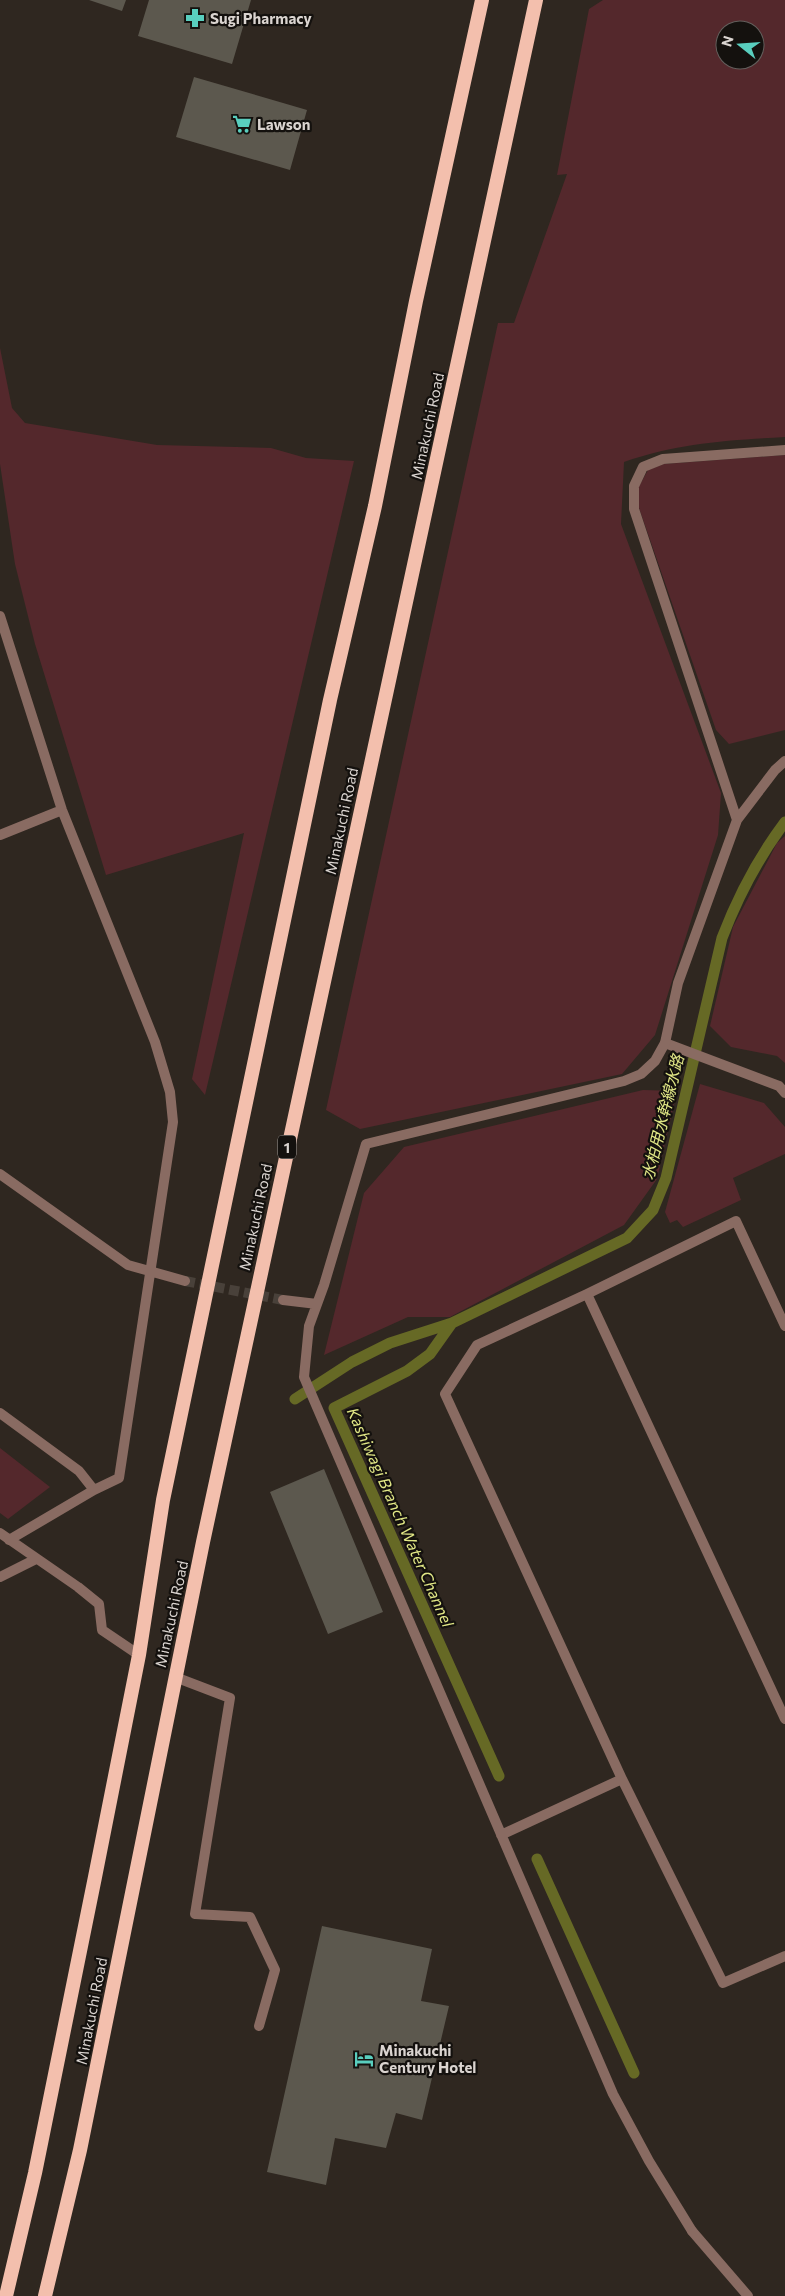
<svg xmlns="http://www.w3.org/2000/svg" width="785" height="2296" viewBox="0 0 785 2296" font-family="Commissioner,'Noto Sans JP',sans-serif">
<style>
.green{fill:#54282c;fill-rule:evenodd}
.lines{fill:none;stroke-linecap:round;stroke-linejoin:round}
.stream{stroke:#666925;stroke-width:11}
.building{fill:#5c584e}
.minor-tunnel{stroke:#49413a;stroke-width:10;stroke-dasharray:10 5;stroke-linecap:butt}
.service{stroke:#896b62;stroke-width:10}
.minor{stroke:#896b62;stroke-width:10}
.tertiary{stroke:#896b62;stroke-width:10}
.trunk{stroke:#f3bfad;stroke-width:14}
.labels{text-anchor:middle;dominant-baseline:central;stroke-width:4.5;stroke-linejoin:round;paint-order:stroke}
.shield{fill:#14110e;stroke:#9f9a96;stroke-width:1}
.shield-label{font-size:14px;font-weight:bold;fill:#dad4d0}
.poi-label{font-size:15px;font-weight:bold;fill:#dad4d0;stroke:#14110e;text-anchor:start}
.street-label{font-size:15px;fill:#dad4d0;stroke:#14110e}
.water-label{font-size:16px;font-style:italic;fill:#e1e786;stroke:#14110e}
</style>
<rect width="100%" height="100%" fill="#2f2720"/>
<path class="green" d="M603 0H785V437C729 440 677 443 624 462L621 524 721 793 718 835 655 1035 622 1074 360 1129 326 1110 498 323H514L567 174 557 175 589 9ZM725 30H755V60H725Z
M0 348 12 408 25 423 157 445 271 448 306 458 354 461 205 1095 192 1079 244 833 106 875 35 644 15 564 0 464Z
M785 455V730L729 744 716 730 639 508 637 490 648 470 664 464Z
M785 836V1063L777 1056 731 1047 710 1026 733 927 777 843Z
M700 1084 764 1103 785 1127V1154L733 1178 741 1200 683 1227 677 1220 670 1223 665 1212Z
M643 1090 677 1091 657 1179 624 1225 450 1317H408L324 1355 364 1193 404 1147Z
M0 1448 50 1487 8 1519 0 1513Z"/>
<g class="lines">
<path class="stream" d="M452 1323 430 1354 407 1371 334 1408 499 1776
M295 1399 352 1362 390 1343 452 1323 627 1238 653 1210 666 1178 722 938C738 896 758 858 785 822
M537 1859 634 2073"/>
</g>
<path class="building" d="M89 0H126L122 11Z
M149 0H251L232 64 138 36Z
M194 77 307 110 290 170 176 137Z
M324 1469 383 1612 328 1634 270 1492Z
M322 1926 432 1949 421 2001 449 2006 422 2120 396 2113 386 2148 335 2138 326 2185 267 2172Z"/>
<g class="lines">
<path class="minor-tunnel" d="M185 1281 283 1300"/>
<path class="service" d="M665 1043 779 1086 785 1093
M175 1677 230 1698 195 1914 250 1917 275 1970 259 2026"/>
<path class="minor" d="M0 616 62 810 155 1042 170 1092 173 1122 119 1478 94 1490 9 1540
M737 820 634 509V486L643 467 663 459 785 450
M0 835 62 810
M0 1174 128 1265 185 1281
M587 1294 785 1719
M283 1300 317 1304
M0 1413 79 1471 94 1490
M0 1533 78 1587 99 1604 102 1630 139 1655
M0 1577 36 1559
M622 1779 723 1983 785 1956
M501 1835 622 1779 445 1394 477 1345 587 1294 736 1221 785 1326
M692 2231 649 2161 613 2094 304 1377 309 1326 324 1285 366 1144 624 1081 641 1074 655 1061 665 1043 678 983 737 820 775 770 785 761"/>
<path class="tertiary" d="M692 2231 748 2296"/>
<path class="trunk" d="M6 2296 35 2173 95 1877 139 1655 163 1500 330 700 375 506 416 301 482 0
M45 2296 80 2150 203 1542 536 0"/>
</g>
<defs>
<g id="pharmacy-bare" transform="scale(1.5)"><path d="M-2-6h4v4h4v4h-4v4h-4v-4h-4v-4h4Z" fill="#59cebe" stroke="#14110e" stroke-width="2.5" paint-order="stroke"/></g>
<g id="supermarket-bare" transform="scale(1.5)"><path d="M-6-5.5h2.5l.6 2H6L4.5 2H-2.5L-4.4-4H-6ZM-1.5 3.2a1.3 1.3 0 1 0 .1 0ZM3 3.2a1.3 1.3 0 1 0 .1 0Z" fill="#59cebe" stroke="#14110e" stroke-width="2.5" paint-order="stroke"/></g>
<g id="hotel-bare" transform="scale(1.5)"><path d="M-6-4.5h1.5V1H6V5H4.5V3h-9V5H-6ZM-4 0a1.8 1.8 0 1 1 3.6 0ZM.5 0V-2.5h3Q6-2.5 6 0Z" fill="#59cebe" stroke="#14110e" stroke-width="2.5" paint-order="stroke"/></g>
</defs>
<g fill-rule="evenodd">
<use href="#pharmacy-bare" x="195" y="18"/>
<use href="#supermarket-bare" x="242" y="124"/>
<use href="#hotel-bare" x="364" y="2059"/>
</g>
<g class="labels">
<rect class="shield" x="278" y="1135.5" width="18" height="23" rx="4"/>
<g class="shield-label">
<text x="287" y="1147">1</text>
</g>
<g class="poi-label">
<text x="210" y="18">Sugi Pharmacy</text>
<text x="257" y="124">Lawson</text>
<text x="379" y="2050">Minakuchi<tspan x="379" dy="17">Century Hotel</tspan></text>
</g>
<g class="street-label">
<text transform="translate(427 426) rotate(-78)">Minakuchi Road</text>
<text transform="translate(341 821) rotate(-78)">Minakuchi Road</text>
<text transform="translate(255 1217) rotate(-78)">Minakuchi Road</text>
<text transform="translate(171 1614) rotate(-78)">Minakuchi Road</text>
<text transform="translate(91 2011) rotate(-79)">Minakuchi Road</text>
</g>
<g class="water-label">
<text transform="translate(662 1117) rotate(-76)">水柏用水幹線水路</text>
<text transform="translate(401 1517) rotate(66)">Kashiwagi Branch Water Channel</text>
</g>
</g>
<g transform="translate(740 45) rotate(287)"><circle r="24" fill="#14110e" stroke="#635f5c"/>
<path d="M0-4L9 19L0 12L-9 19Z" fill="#59cebe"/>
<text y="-8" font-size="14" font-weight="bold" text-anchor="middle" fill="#dad4d0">N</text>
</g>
</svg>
